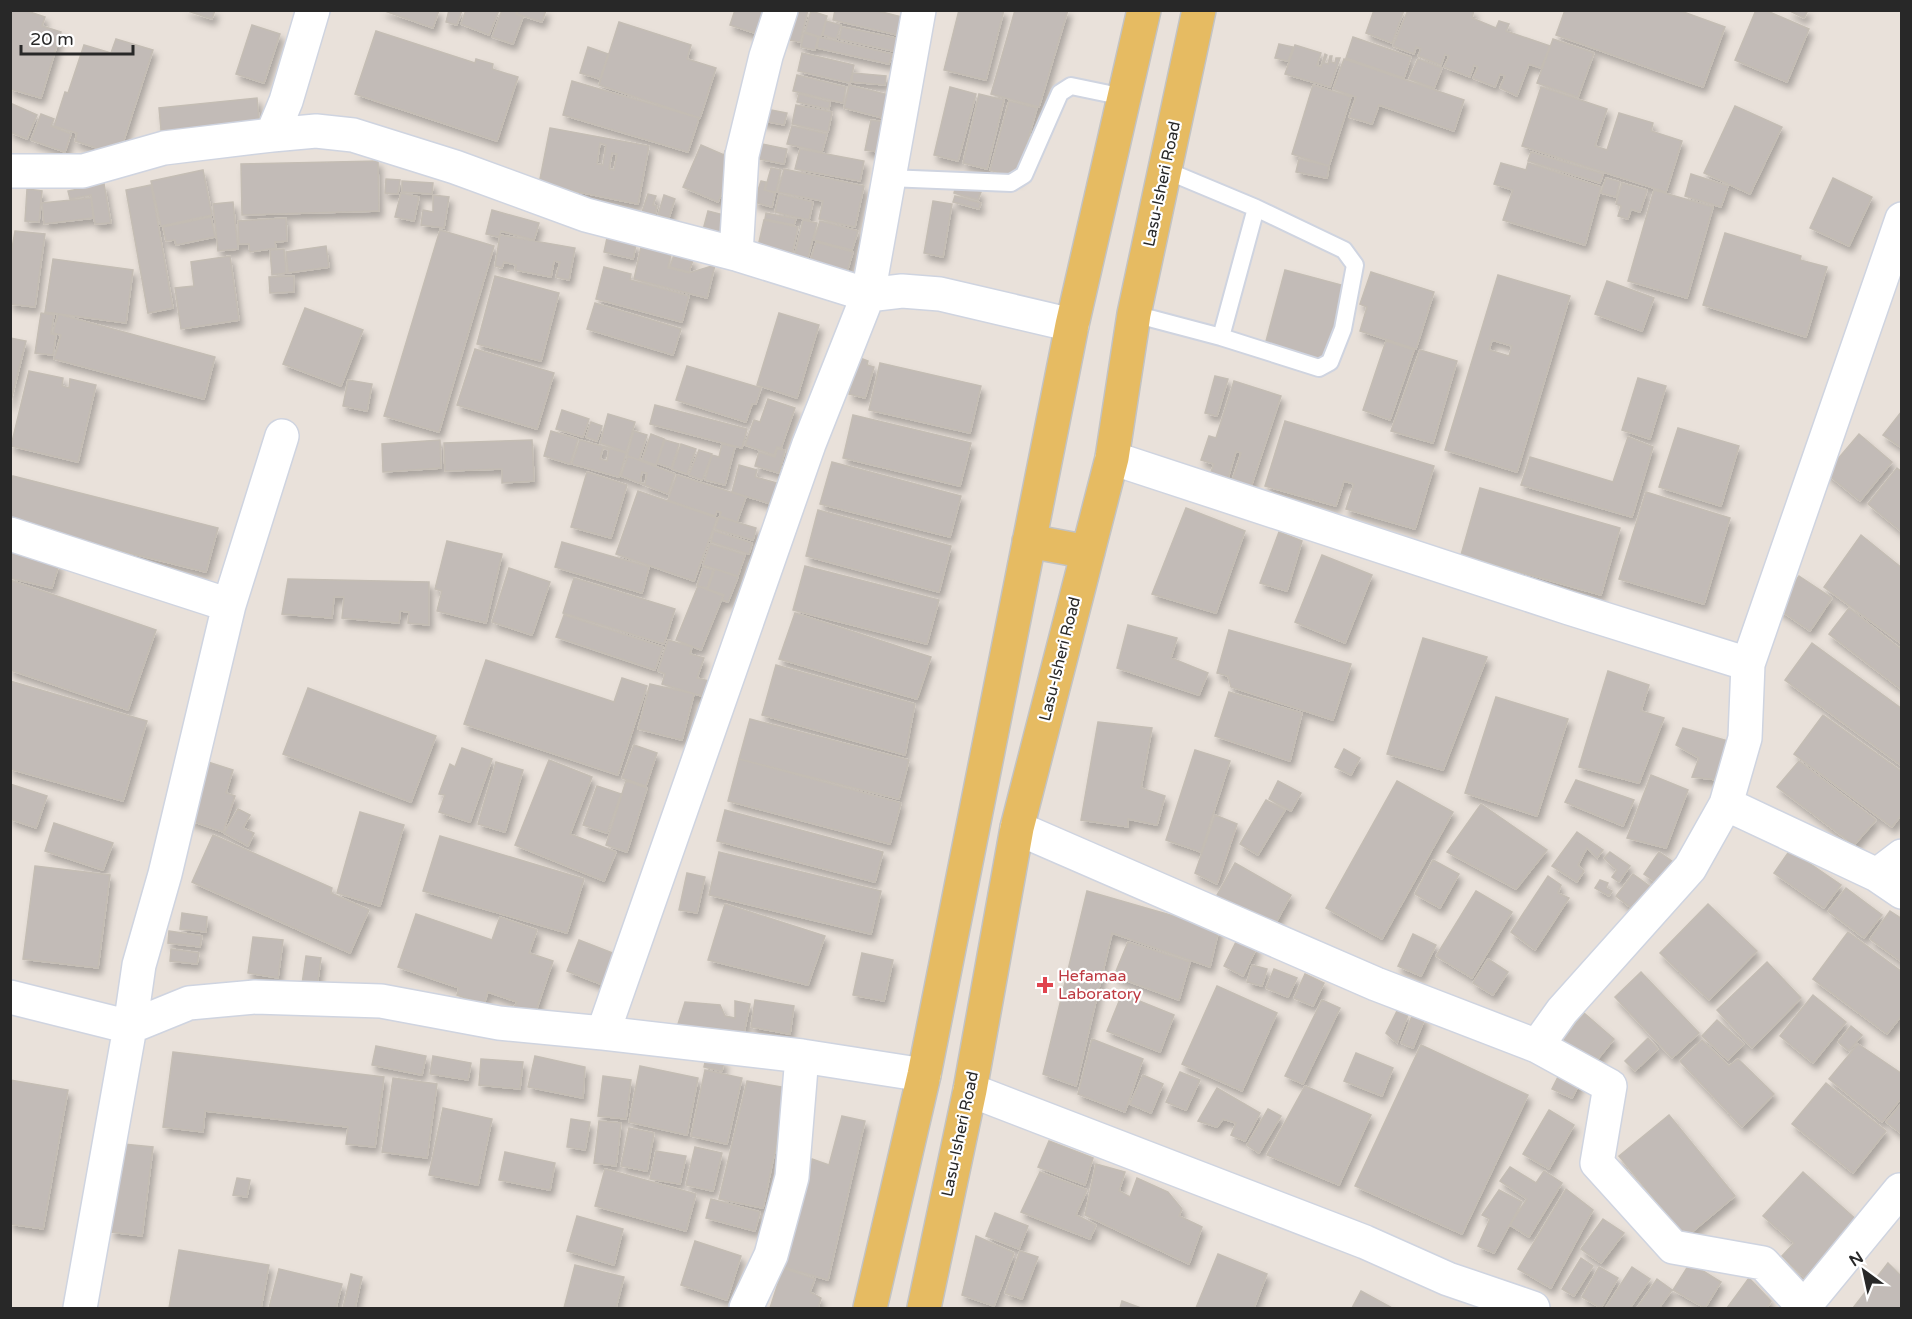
<svg xmlns="http://www.w3.org/2000/svg" width="1912" height="1319" viewBox="0 0 1912 1319" font-family="'Varela Round',sans-serif">
<style>
.building{fill:#c2bbb7;stroke:#c4bdb4;stroke-width:1.5;fill-rule:evenodd;filter:url(#shadow)}
.lines{fill:none;stroke-linecap:round;stroke-linejoin:round}
.service-casing{stroke:#cfd4e0;stroke-width:20}
.minor-casing{stroke:#cfd4e0;stroke-width:36}
.primary-casing{stroke:#c3c3c3;stroke-width:36}
.service{stroke:#fff;stroke-width:16}
.minor{stroke:#fff;stroke-width:33}
.primary{stroke:#e6bb62;stroke-width:33}
.health-dot{fill:#e0444e;stroke:#fff;stroke-width:2}
.labels{text-anchor:middle;dominant-baseline:central;stroke-width:4.5;stroke-linejoin:round;paint-order:stroke}
.street-label{font-size:16px;fill:#282828;stroke:#fff}
.health-label{font-size:16px;fill:#be3a42;stroke:#fff;text-anchor:start}
</style>
<defs>
<filter id="shadow"><feDropShadow dx="3.5" dy="6" stdDeviation="3" flood-color="#0004"/></filter>
</defs>
<rect width="100%" height="100%" fill="#e9e1da"/>
<path class="building" d="M10 10H24L45 17 42 26 61 32 41 98 10 89Z
M185 10H215L212 19Z
M382 10H439L433 28Z
M449 10H462L457 25 446 22Z
M466 10H499L489 35 461 24Z
M502 10H517L516 14 523 17 513 44 492 37Z
M518 10H546L542 22 517 14Z
M735 10H769L761 35 730 25Z
M797 10H808L800 42 789 40Z
M835 10H874L906 18 902 36 833 20Z
M959 10H1004L986 80 944 70Z
M1015 10H1068L1039 107 991 94Z
M1374 10H1404L1392 43 1366 33Z
M1408 10H1474L1472 18 1496 28 1499 21 1509 24 1506 31 1550 46 1541 68 1529 64 1517 96 1500 88 1505 76 1500 74 1495 87 1473 78 1478 67 1474 65 1470 77 1444 67 1449 56 1445 54 1441 65 1418 56 1421 49 1416 47 1414 54 1393 46Z
M1565 10H1678L1725 27 1703 87 1556 35Z
M1756 10H1765L1809 29 1787 82 1735 60Z
M1788 10H1808L1804 18Z
M811 11 827 16 821 37 805 32Z
M826 21 841 25 836 39 823 35Z
M619 22 691 45 687 59 716 68 700 118 599 85Z
M252 25 280 34 264 83 236 74Z
M842 27 901 39 898 52 839 39Z
M376 31 475 63 476 59 493 64 492 69 518 77 497 141 355 94Z
M804 33 818 37 815 50 801 47Z
M819 37 892 54 889 64 817 48Z
M1353 37 1411 57 1404 78 1346 58Z
M116 39 153 50 119 155 75 141 77 133 54 126 65 92 68 93 84 45 111 53Z
M1553 39 1594 53 1578 97 1537 83Z
M1279 44 1293 47 1288 61 1275 58Z
M1295 45 1321 53 1317 65 1321 67 1325 54 1327 55 1324 63 1328 64 1330 56H1332L1331 62 1335 63 1336 58H1340L1330 87 1285 74Z
M588 47 608 54 600 79 580 73Z
M802 53 854 65 850 83 798 71Z
M1344 59 1464 100 1454 131 1379 105 1372 124 1349 117 1356 97 1333 89Z
M1418 59 1442 68 1434 88 1409 79Z
M853 73 886 76 885 85 852 82Z
M797 75 846 87 843 103 793 91Z
M572 81 699 118 688 152 563 115Z
M849 85 889 95 883 118 844 108Z
M1313 85 1351 97 1329 166 1292 154Z
M950 87 976 94 958 161 934 155Z
M1541 87 1607 109 1595 146 1607 150 1619 113 1653 123 1651 131 1682 141 1666 192 1522 146Z
M799 94 830 102 829 109 797 102Z
M979 94 1004 100 987 169 963 163Z
M257 98 260 131 162 141 159 108Z
M1009 101 1037 108 1017 178 990 170Z
M10 103 37 115 27 139 10 132Z
M796 105 832 112 828 132 792 124Z
M1735 106 1782 127 1750 194 1704 173Z
M761 108 787 113 784 125 758 120Z
M41 114 54 119 51 126 71 134 65 152 31 140Z
M871 120 884 122 879 152 865 150Z
M792 126 827 134 822 152 787 144Z
M550 128 649 146 638 204 539 184ZM600 143 606 145 603 165 597 164ZM612 153 617 154 614 170 609 169Z
M762 144 787 149 784 164 759 159Z
M701 145 724 155 725 151 738 157 718 202 683 187Z
M800 149 864 161 860 181 795 169Z
M1531 152 1603 174 1600 183 1528 161Z
M1299 159 1329 166 1327 178 1296 172Z
M378 161 379 211 242 215 241 164Z
M1501 163 1526 170 1528 163 1601 187 1585 245 1503 220 1513 190 1494 184Z
M771 168 781 170 776 192 765 190Z
M784 169 864 186 855 227 819 219 823 201 778 192Z
M203 170 212 215 161 226 151 181Z
M1691 174 1728 186 1721 207 1685 196Z
M1606 178 1620 182 1616 197 1601 193Z
M1833 178 1872 197 1849 246 1810 228Z
M386 179 400 180 398 194 385 193Z
M402 181 433 183 432 194 402 192Z
M761 181 766 182 764 190 775 193 772 207 754 202Z
M1622 183 1647 190 1640 212 1631 209 1628 219 1618 216 1621 206 1616 204Z
M104 184 111 223 95 224 91 195 70 199 68 191Z
M151 185 173 308 148 313 126 190Z
M956 186 981 192 978 200 954 193Z
M27 189 42 191 39 222 25 221Z
M1654 190 1713 207 1687 298 1628 281Z
M401 193 419 197 414 221 395 217Z
M648 194 656 196 653 205 657 206 654 219 641 215Z
M779 194 813 202 809 220 775 212Z
M433 195 449 197 444 228 421 225 423 210 433 212Z
M664 195 675 199 669 218 658 215Z
M955 196 981 203 979 209 953 202Z
M91 198 93 218 44 224 42 203Z
M933 201 952 204 943 257 924 253Z
M233 202 238 249 218 251 213 204Z
M492 210 539 223 534 240 501 231 499 237 486 234Z
M708 211 728 216 723 235 703 230Z
M766 213 796 219 794 225 765 219Z
M211 217 215 237 176 245 175 240 166 241 163 227Z
M286 218 287 241 275 242 276 248 250 252 249 244H239L238 221Z
M764 220 798 227 791 259 757 251Z
M803 220 817 223 806 265 793 262Z
M820 221 858 231 852 250 814 240Z
M440 230 494 246 439 432 384 416Z
M15 231 45 234 35 307 10 304V260Z
M1725 233 1801 256 1800 260 1827 267 1806 337 1703 305Z
M500 235 575 248 569 280 556 277 560 262 554 261 551 277 515 270 516 265 504 262 502 268 495 266Z
M607 238 636 245 633 259 604 252Z
M816 242 853 252 845 279 808 268Z
M326 246 329 267 288 273 286 252Z
M641 247 671 254 668 268 689 273 715 265 707 298 634 279Z
M284 249 286 273 272 275 270 250Z
M674 255 693 260 689 272 670 267Z
M230 256 239 320 181 329 175 288 194 286 191 262Z
M53 259 133 270 126 323 45 312Z
M604 267 631 274 630 280 689 296 682 322 596 299Z
M1285 270 1345 286 1325 361 1265 345Z
M1371 272 1434 292 1416 349 1360 331 1367 307 1360 304Z
M1498 275 1570 296 1517 472 1445 450Z
M294 276V292L270 293 269 277Z
M495 276 559 293 541 361 477 344Z
M1607 281 1654 298 1642 331 1595 314Z
M595 303 681 329 673 355 587 329Z
M305 308 363 330 341 386 283 364Z
M41 313 54 315 51 334 56 335 53 355 35 353Z
M779 313 819 325 797 398 757 385Z
M58 314 215 357 204 399 54 359 61 335 53 333Z
M10 338 26 341 10 405Z
M1492 340 1512 346 1509 356 1489 350Z
M1386 341 1414 350 1390 420 1363 410Z
M475 349 554 373 537 429 457 405Z
M1420 350 1457 361 1433 443 1391 431Z
M860 358 868 361 867 365 874 367 865 398 849 394Z
M880 363 981 386 970 433 869 410Z
M687 366 761 388 756 404H752L746 422 676 400Z
M29 371 63 378 62 386 69 388 70 379 96 385 78 462 11 446Z
M1215 376 1228 379 1217 416 1205 413Z
M1638 378 1666 386 1650 439 1622 430Z
M348 380 372 384 367 411 343 406Z
M1234 381 1281 396 1249 493 1230 487 1241 453 1236 451 1227 482 1209 477 1214 464 1201 460 1209 436 1216 438Z
M768 399 795 408 781 448 777 447 774 455 745 445 754 420 760 422Z
M655 405 747 429 742 448 650 424Z
M562 410 589 419 583 437 556 429Z
M1902 411V448L1883 435Z
M608 414 635 422 626 452 600 443Z
M853 415 971 443 960 486 843 458Z
M1285 421 1434 466 1415 529 1346 509 1354 484 1344 481 1336 506 1265 486Z
M591 422 602 426 597 441 586 437Z
M1678 428 1739 446 1721 506 1659 487Z
M551 431 578 439 570 464 544 456Z
M634 431 647 435 639 460 627 456Z
M651 434 664 439 656 465 642 460Z
M1859 434 1892 462 1860 501 1826 473Z
M1628 437 1653 447 1632 517 1521 485 1530 457 1613 482Z
M440 440 441 468 383 472 382 444Z
M532 440 534 481 502 483V469L445 471 444 443Z
M580 440 626 453 619 477 572 464ZM603 448 609 450 607 461 600 459Z
M665 440 679 444 671 468 657 463Z
M681 444 696 449 687 474 672 469Z
M722 444 735 447 725 485 705 480 712 455 719 457Z
M777 449 785 450 779 473 755 466 759 452 775 457Z
M699 450 712 454 702 480 689 475Z
M628 456 675 474 668 494 621 476ZM642 472 647 473 645 484 640 483Z
M832 462 961 496 950 537 820 504Z
M739 465 757 470 755 477 777 483 771 504 732 492Z
M1897 468 1902 472V532L1868 504Z
M587 472 627 485 611 538 571 527Z
M677 475 746 497 737 522 720 516 721 512 717 511 715 516 668 500Z
M13 476 218 528 206 572 10 523V487Z
M1480 488 1620 528 1601 595 1461 555Z
M638 491 717 518 694 581 616 554Z
M1646 492 1730 518 1704 604 1619 579Z
M1186 508 1245 531 1216 613 1152 594Z
M818 510 951 546 939 592 806 556Z
M719 517 756 528 753 540 715 529Z
M714 531 752 543 749 554 711 542Z
M1279 532 1302 541 1287 591 1260 583Z
M1861 535 1902 568V644L1824 587Z
M447 541 502 554 486 623 437 611 442 591 435 589Z
M562 542 649 567 642 593 555 567Z
M710 544 745 555 738 576 703 565Z
M10 552 59 564 52 588 10 578Z
M1322 555 1372 575 1345 643 1295 622Z
M805 566 939 600 927 644 793 610Z
M703 567 713 570 707 588 697 586Z
M509 568 550 582 532 635 492 622Z
M715 569 738 577 728 602 722 600 724 595 708 589Z
M1799 576 1832 598 1810 631 1777 608Z
M574 578 675 609 664 644 563 613Z
M288 579 429 582V625L408 623 409 612 400 611 399 623 342 618 344 597H334L332 618 282 614Z
M10 580 156 630 128 710 10 670Z
M698 586 723 596 701 650 676 640Z
M1849 608 1902 650V690L1829 634Z
M795 613 931 657 917 699 779 659Z
M564 615 663 647 655 670 556 637Z
M1128 625 1177 638 1171 658 1208 673 1199 695 1117 668Z
M1229 630 1351 664 1333 720 1231 687 1228 676 1217 673Z
M1423 638 1487 657 1443 770 1387 754Z
M668 640 692 647 690 654 704 658 697 678 713 682 708 698 662 684 665 674 658 671Z
M1812 643 1902 709V766L1785 680Z
M486 660 614 702 622 678 647 686 618 775 464 724Z
M776 665 915 704 905 755 762 715Z
M1608 671 1649 685 1641 711 1664 718 1639 783 1579 767Z
M10 681 147 721 123 801 10 769Z
M650 684 694 694 682 740 638 729Z
M308 688 436 736 411 802 283 754Z
M1229 692 1302 713 1290 761 1215 736Z
M1496 697 1568 719 1537 816 1465 793Z
M1823 715 1902 772V814L1892 827 1794 754Z
M750 719 909 760 899 799 739 759Z
M1098 722 1152 728 1141 788 1165 796 1157 825 1128 819V827L1081 820Z
M1683 728 1728 741 1718 780 1692 777 1699 758 1676 745Z
M634 745 657 753 646 786 622 778Z
M462 748 492 759 470 822 439 812 445 795 439 794 450 764 455 767Z
M1344 749 1360 758 1351 775 1335 767Z
M1195 750 1230 761 1201 852 1166 840Z
M739 759 901 803 890 844 728 801Z
M549 760 592 777 570 834 616 852 604 881 515 845Z
M1799 761 1876 820 1854 845 1777 787Z
M208 762 233 770 226 793 235 796 223 832 189 820Z
M496 762 523 770 505 832 478 824Z
M1651 775 1688 790 1666 848 1627 838Z
M1576 780 1634 800 1623 826 1565 802Z
M626 781 647 788 627 852 606 845Z
M1278 781 1301 793 1291 811 1269 799Z
M1397 781 1453 812 1382 939 1326 908Z
M10 784 47 796 36 828 10 819Z
M597 786 621 794 607 833 583 825Z
M1266 800 1285 810 1258 855 1240 844Z
M1481 804 1547 850 1516 889 1447 852Z
M238 809 250 815 243 828 254 833 248 846 224 833Z
M725 810 883 852 875 882 717 841Z
M360 812 404 825 380 906 337 893Z
M1215 815 1237 824 1217 884 1195 873Z
M54 823 113 843 103 870 45 851Z
M1577 832 1603 850 1597 858 1587 848 1578 865 1584 871 1577 882 1552 866Z
M213 835 332 888 331 893 369 910 350 953 192 882Z
M440 836 584 879 567 933 423 891Z
M1790 850 1841 885 1824 908 1774 873Z
M719 852 881 891 871 934 709 895Z
M1610 852 1630 866 1619 882 1612 877 1617 870 1604 858Z
M1659 852 1679 866 1664 888 1644 874Z
M1433 860 1459 874 1440 908 1415 894Z
M1235 863 1291 895 1273 928 1216 897Z
M35 866 110 875 98 968 23 959Z
M687 873 705 877 697 913 679 910Z
M1633 874 1652 888 1634 910 1616 896Z
M1548 876 1561 885 1558 893 1569 898 1535 950 1511 932Z
M1600 880 1608 883 1606 888 1612 891 1609 896 1595 888Z
M1846 888 1882 915 1864 938 1828 911Z
M1087 891 1219 929 1210 967 1112 933 1076 1086 1043 1074Z
M1476 891 1512 912 1472 978 1436 956Z
M725 904 825 936 808 985 708 960Z
M1708 904 1757 951 1709 1000 1660 953Z
M1890 911 1902 919V962L1870 939Z
M182 913 207 917 206 932 180 929Z
M416 914 492 940 500 917 537 930 529 953 553 961 535 1014 514 1007 517 1002 488 992 484 1004 457 995 459 988 398 967Z
M169 931 202 936 200 947 168 943Z
M1848 932 1902 972V1015L1887 1034 1813 979Z
M1413 934 1436 945 1421 976 1398 966Z
M253 937 283 940 278 978 248 973Z
M1238 938 1257 947 1243 976 1224 966Z
M579 940 615 954 603 985 567 971Z
M1128 942 1190 962 1179 1000 1114 976Z
M171 949 199 953 197 964 170 961Z
M862 953 893 960 884 1001 853 995Z
M306 956 321 958 317 986 302 984Z
M1488 959 1508 972 1493 995 1473 983Z
M1767 962 1801 998 1752 1048 1717 1010Z
M1252 965 1267 969 1262 986 1247 982Z
M1274 969 1297 978 1288 997 1266 988Z
M1641 972 1699 1033 1672 1058 1615 997Z
M1305 974 1324 983 1313 1006 1294 998Z
M1217 986 1277 1013 1242 1091 1182 1064Z
M1122 994 1174 1015 1160 1052 1107 1031Z
M1813 995 1846 1022 1813 1063 1780 1036Z
M755 1000 794 1006 790 1034 751 1027Z
M1322 1000 1340 1008 1303 1084 1285 1076Z
M735 1001 750 1004 744 1033 677 1027 685 1002 720 1005 725 1016 735 1018Z
M1397 1011 1408 1015 1397 1043 1386 1033Z
M1584 1013 1614 1039 1592 1066 1562 1040Z
M1413 1014 1425 1018 1413 1048 1401 1043Z
M1717 1020 1744 1044 1728 1060 1702 1036Z
M1851 1026 1862 1035 1849 1051 1838 1042Z
M1648 1038 1658 1049 1635 1071 1625 1061Z
M1092 1039 1143 1059 1125 1112 1078 1094Z
M1702 1040 1729 1066 1738 1059 1774 1094 1742 1127 1680 1061Z
M1858 1044 1902 1074V1097L1882 1122 1829 1079Z
M1421 1045 1528 1095 1462 1234 1355 1186Z
M376 1046 426 1056 422 1075 372 1065Z
M173 1052 384 1077 375 1147 346 1144 348 1127 205 1111 203 1132 163 1127Z
M1356 1053 1393 1068 1382 1096 1344 1081Z
M433 1056 471 1063 468 1080 430 1074Z
M535 1056 585 1067 583 1098 528 1087Z
M706 1058 724 1061 722 1071 704 1067Z
M481 1059 523 1062 520 1089 479 1085Z
M640 1066 698 1078 687 1135 629 1122Z
M1563 1067 1583 1077 1572 1098 1552 1089Z
M705 1070 742 1078 727 1144 691 1136Z
M1180 1072 1200 1080 1186 1110 1166 1102Z
M1143 1075 1163 1084 1151 1113 1130 1104Z
M603 1076 631 1080 626 1119 598 1116Z
M393 1078 437 1084 427 1158 382 1152Z
M10 1080 68 1090 43 1229 10 1224Z
M747 1081 788 1088 763 1208 719 1199Z
M1826 1083 1886 1131 1853 1173 1792 1124Z
M1305 1086 1371 1115 1339 1185 1267 1155Z
M1217 1088 1260 1113 1245 1141 1231 1135 1236 1123 1223 1119 1217 1127 1198 1121Z
M1902 1103V1134L1886 1122Z
M443 1108 492 1119 478 1185 429 1175Z
M1268 1109 1281 1116 1259 1153 1247 1145Z
M1549 1110 1574 1125 1549 1169 1523 1154Z
M1669 1115 1735 1196 1686 1237 1619 1156Z
M842 1116 865 1121 828 1280 780 1266 812 1159 829 1165Z
M571 1119 590 1122 585 1150 567 1147Z
M599 1121 621 1123 616 1166 594 1163Z
M629 1128 654 1133 647 1171 621 1166Z
M1049 1141 1093 1158 1085 1185 1038 1167Z
M123 1144 153 1147 142 1236 111 1232Z
M695 1147 722 1153 713 1191 686 1185Z
M656 1151 686 1156 680 1184 650 1179Z
M505 1152 555 1163 550 1190 499 1180Z
M1096 1164 1125 1172 1119 1191 1130 1197 1137 1178 1168 1192 1182 1209 1179 1216 1202 1227 1189 1264 1085 1215Z
M1510 1167 1536 1183 1544 1171 1562 1183 1529 1237 1510 1225 1527 1199 1500 1181Z
M605 1169 696 1194 686 1231 595 1206Z
M1040 1172 1087 1190 1076 1215 1096 1225 1090 1239 1021 1212Z
M1803 1172 1859 1222 1806 1279 1782 1256 1794 1243 1763 1216Z
M237 1178 250 1180 247 1197 233 1195Z
M1566 1189 1593 1210 1551 1288 1518 1269Z
M1499 1190 1522 1202 1494 1253 1478 1246 1490 1219 1482 1215Z
M711 1199 760 1212 755 1231 706 1218Z
M995 1213 1028 1226 1019 1249 986 1236Z
M577 1216 623 1229 614 1265 567 1251Z
M1603 1219 1624 1233 1601 1263 1581 1249Z
M976 1236 1014 1253 994 1306 962 1295Z
M695 1241 741 1256 727 1300 681 1285Z
M179 1250 269 1265 261 1308H169Z
M1020 1251 1038 1257 1022 1299 1005 1293Z
M1218 1254 1267 1274 1254 1308H1196Z
M1581 1258 1593 1266 1574 1296 1562 1289Z
M1690 1263 1721 1282 1705 1308 1673 1290Z
M1888 1263 1902 1277V1308H1853Z
M575 1265 624 1277 616 1308H564Z
M1599 1267 1618 1278 1601 1308 1582 1297Z
M1632 1267 1650 1279 1630 1308H1609L1606 1307Z
M783 1268 815 1279 810 1292 821 1298 818 1308H770Z
M279 1269 342 1284 336 1308H269Z
M351 1274 362 1277 355 1308H343Z
M1749 1278 1771 1301 1767 1308H1727Z
M1657 1279 1672 1290 1659 1308H1637Z
M1361 1291 1392 1308H1352Z
M1122 1301 1141 1308H1120Z"/>
<g class="lines">
<g class="service-casing">
<path id="service" d="M888 178 1011 183 1024 175 1060 93 1071 86 1124 97
M1134 314 1221 337 1319 368 1330 362 1343 329 1355 265 1344 250 1256 208 1165 170
M1221 337 1256 208"/>
</g>
<g class="minor-casing">
<path id="minor" d="M272 135 286 101 313 10
M10 171H83L164 148 272 135 316 131 353 135 455 167 586 215 736 254 868 295 902 291 940 294 1072 325
M736 254 742 155 766 56 781 10
M1112 458 1569 608 1748 664
M10 534 229 605
M1726 804 1877 875 1902 892
M1017 828 1376 984 1537 1046 1610 1086 1597 1163 1673 1247 1763 1263 1804 1307
M1877 875 1902 856
M10 997 130 1027 189 1003 255 997 381 1001 499 1023 603 1033 802 1056 924 1075
M603 1033 809 444 868 295 919 10
M1537 1046 1562 1011 1690 868 1726 804 1745 738 1748 664 1902 219
M970 1090 1365 1242 1448 1279 1533 1308
M80 1308 130 1027 139 965 165 874 229 605 282 436
M746 1308 771 1255 792 1177 802 1056
M1803 1308 1900 1190"/>
</g>
<g class="primary-casing">
<path id="primary" d="M1029 541 1088 552
M870 1308 924 1075 1072 325 1144 10
M924 1308 970 1090 1017 828 1112 458 1134 314 1199 10"/>
</g>
<use href="#service" class="service"/>
<use href="#minor" class="minor"/>
<use href="#primary" class="primary"/>
</g>
<path class="health-dot" d="M1042 976h6v6h6v6h-6v6h-6v-6h-6v-6h6z"/>
<g class="labels">
<g class="street-label">
<text transform="translate(1162 184) rotate(-78)">Lasu-Isheri Road</text>
<text transform="translate(1060 659) rotate(-76)">Lasu-Isheri Road</text>
<text transform="translate(960 1134) rotate(-78)">Lasu-Isheri Road</text>
</g>
<g class="health-label">
<text x="1058" y="976">Hefamaa<tspan x="1058" dy="18">Laboratory</tspan></text>
</g>
</g>
<rect width="1912" height="1319" fill="none" stroke="#282828" stroke-width="24"/>
<g transform="translate(1864 1271) rotate(327)" stroke="#ffffff" stroke-width="4.5" paint-order="stroke">
<path d="M0-4.5L10 22L0 15L-10 22Z" fill="#282828"/>
<text y="-9" font-size="16" font-weight="bold" text-anchor="middle" fill="#282828">N</text>
</g>
<path d="M21 45v9h112v-9" fill="none" stroke="#282828" stroke-width="3"/>
<text x="30" y="45" font-size="18" fill="#282828" stroke="#ffffff" stroke-width="4.5" paint-order="stroke">20 m</text>
</svg>
